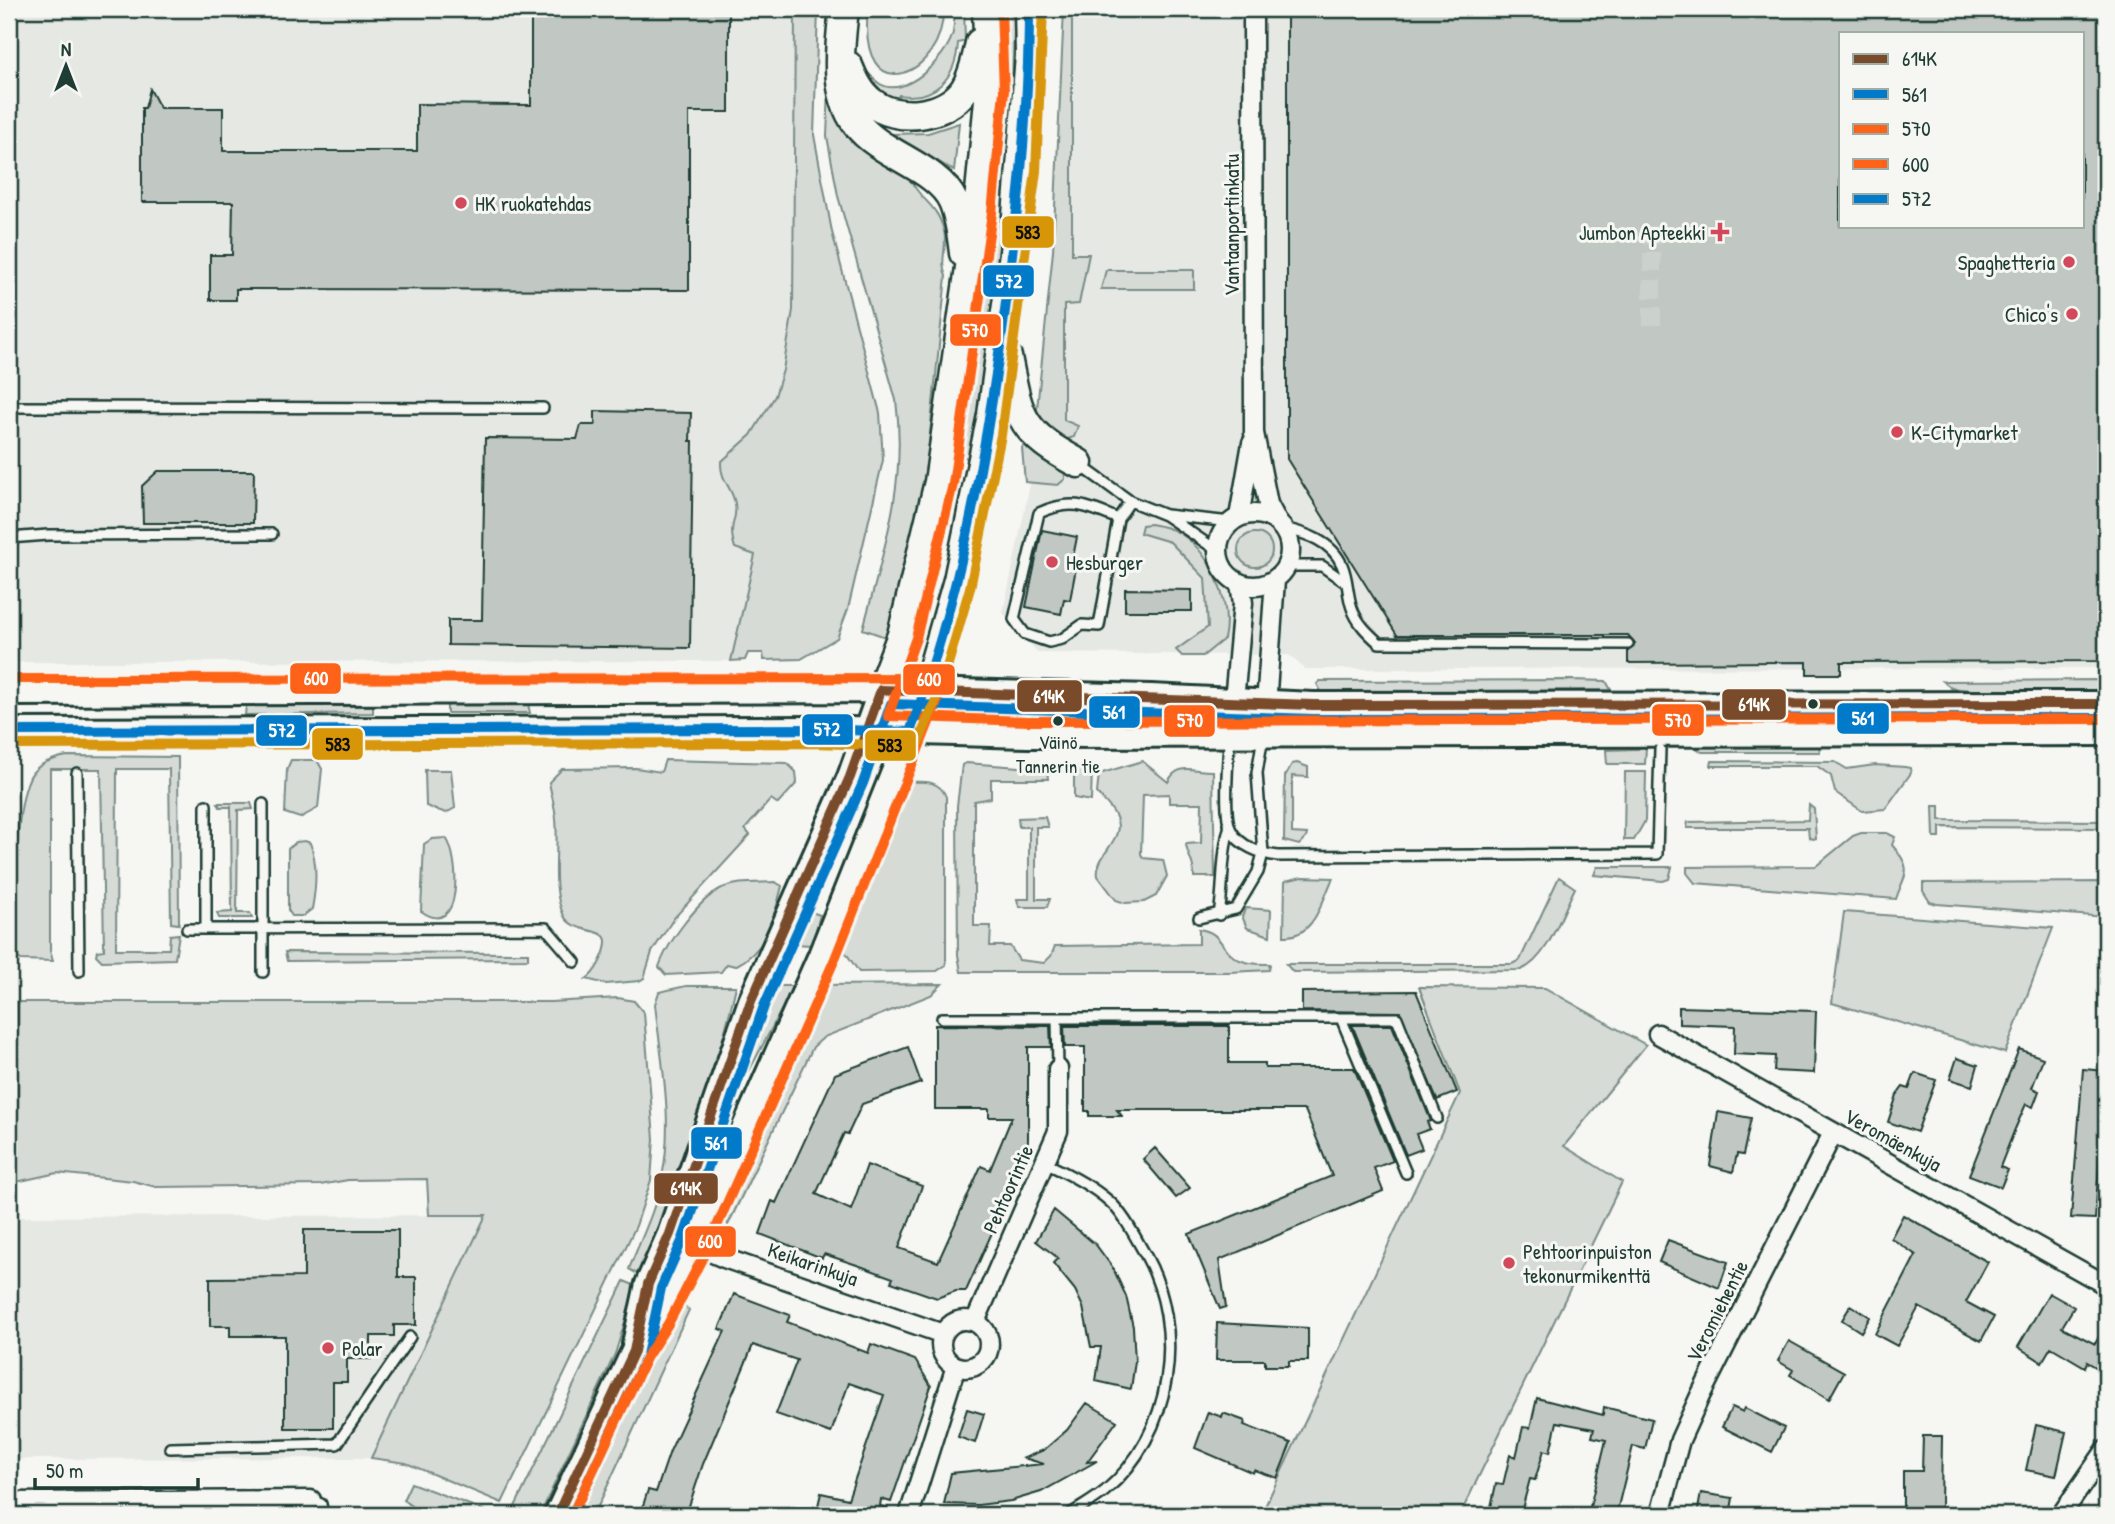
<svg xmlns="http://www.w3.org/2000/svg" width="2115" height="1524" viewBox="0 0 2115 1524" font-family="'Patrick Hand',sans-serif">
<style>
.built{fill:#e6e8e4;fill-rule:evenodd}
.green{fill:#d6dbd6;stroke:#7a8c85;stroke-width:2}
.building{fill:#c1c8c3;stroke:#1f3d34;stroke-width:2;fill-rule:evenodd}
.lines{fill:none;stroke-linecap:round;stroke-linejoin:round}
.street-tunnel{stroke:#cbd1cc;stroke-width:18;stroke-dasharray:18 9;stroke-linecap:butt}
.lane-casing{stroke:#1f3d34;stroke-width:14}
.street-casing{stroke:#1f3d34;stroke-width:23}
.secondary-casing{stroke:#1f3d34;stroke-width:30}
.primary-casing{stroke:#1f3d34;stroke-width:33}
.lane{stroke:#f6f6f2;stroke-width:9}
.street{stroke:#f6f6f2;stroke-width:18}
.secondary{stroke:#f6f6f2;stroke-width:24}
.primary{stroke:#f6f6f2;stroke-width:28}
.bus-1-casing{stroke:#f6f6f2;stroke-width:16}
.bus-2-casing{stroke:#f6f6f2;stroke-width:16}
.bus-3-casing{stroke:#f6f6f2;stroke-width:16}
.bus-4-casing{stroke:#f6f6f2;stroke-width:16}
.bus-5-casing{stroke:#f6f6f2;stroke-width:16}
.bus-6-casing{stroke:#f6f6f2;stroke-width:16}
.bus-1{stroke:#7a4b2a;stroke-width:10}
.bus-2{stroke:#007ac9;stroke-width:10}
.bus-3{stroke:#ff6319;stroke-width:10}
.bus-4{stroke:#ff6319;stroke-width:10}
.bus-5{stroke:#007ac9;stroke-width:10}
.bus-6{stroke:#d79608;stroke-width:10}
.poi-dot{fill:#d1495b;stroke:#f6f6f2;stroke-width:2.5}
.bus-dot{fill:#1f3d34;stroke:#f6f6f2;stroke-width:2.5}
.labels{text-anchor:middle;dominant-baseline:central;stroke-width:6;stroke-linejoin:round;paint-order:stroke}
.bus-label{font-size:19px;fill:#1f3d34;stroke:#f6f6f2}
.poi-label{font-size:21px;fill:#1f3d34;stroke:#f6f6f2;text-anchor:start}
.street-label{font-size:21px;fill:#1f3d34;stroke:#f6f6f2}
.line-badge{stroke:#f6f6f2;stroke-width:2.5}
.badge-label{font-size:19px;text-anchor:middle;font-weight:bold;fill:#fff}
.pale-badge-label{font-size:19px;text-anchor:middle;font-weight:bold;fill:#111}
</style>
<rect width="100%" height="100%" fill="#f6f6f2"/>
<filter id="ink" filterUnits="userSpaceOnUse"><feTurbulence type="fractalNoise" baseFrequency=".0143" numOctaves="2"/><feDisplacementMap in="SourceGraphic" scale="14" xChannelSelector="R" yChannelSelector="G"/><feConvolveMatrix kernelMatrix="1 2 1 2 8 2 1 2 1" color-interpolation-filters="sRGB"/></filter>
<g filter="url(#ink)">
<path class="built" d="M9 9H811L809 233 769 482 746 605 731 661 9 662Z
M1067 9H2106V668L1305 669 1289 655 1038 653 1003 613 1043 423ZM1840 33H2082V226H1840Z
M486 1215 371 1458 15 1459 16 1217Z"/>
<path class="green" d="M795 9H818L814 135 832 232 880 413 883 460 848 609 837 638 801 659 764 660 763 653H748L745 660 731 661 755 555 735 548C727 522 738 522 735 504 733 488 720 481 721 462L751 435 775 396 783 370 793 310Z
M868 9H943C945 75 857 114 868 9Z
M954 9H964L965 41 958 43C956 77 936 101 899 95L896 100 878 90 864 69C869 73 875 81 880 84 906 99 945 58 952 36 955 28 954 18 954 9Z
M998 9H1015L1009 154 988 354 970 459 961 456 991 171Z
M1064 9H1090L1072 11V254H1089L1079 304 1064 305V420L1078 426 1074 437 1061 441 1036 419 1053 251Z
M829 89C843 144 864 154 911 180 919 200 937 203 944 231 948 246 939 262 946 276L927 463 905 575 888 638 863 629C884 550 907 482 896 400L838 196 827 136Z
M959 123 954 171 893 134 928 133Z
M1106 270H1194V289H1101Z
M1027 440 1064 466 1065 479 1058 485 1025 482 1022 448Z
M1150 524C1161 526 1172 528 1181 534 1213 555 1232 603 1224 639L1203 656H1182L1176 650 1208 627 1205 578 1170 542 1140 533 1142 525Z
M1238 550a17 17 0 1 1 34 0a17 17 0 1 1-34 0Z
M663 673V679H82V674Z
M1571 680 1606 681 1611 690 1322 693 1317 684 1320 681Z
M2106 680V691L1972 690 1951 688 1943 681Z
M373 704V713L245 715 246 706Z
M528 704 530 713H447V705Z
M1019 706 1171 709V722L1019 723Z
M786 741 787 750 624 749V742Z
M1641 746 1646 747 1645 764H1607L1606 750 1638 749Z
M1819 746 1820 752H1702L1695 747Z
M67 756 178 757 179 924 171 923 169 769H117L116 949H169L170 935 179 934 175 959 102 961 96 955 97 951 104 950 101 769H50V951L53 961 21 960 13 954C12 921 14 795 33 772 41 763 55 758 67 756Z
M291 760H317L322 769 318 808 300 818 285 813 287 769Z
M665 760 787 763 796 772 797 783 778 804 771 799 745 829 750 835 674 918 652 952 644 978 639 981 606 984 586 979C595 974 606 953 606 942 607 927 573 934 564 916 550 887 559 849 556 819 555 806 551 794 549 782L562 769 636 768 661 772Z
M1142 761 1168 782C1178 761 1194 772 1213 771L1215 877H1194C1195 863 1187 856 1186 844L1201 843 1202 803H1169V794L1143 795 1141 854 1143 858 1163 860 1167 876 1156 896 1144 902 1125 903 1116 900 1098 876C1094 854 1128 839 1115 815 1111 807 1103 800 1097 793L1099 774Z
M1712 761 1835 762 1847 769 1875 765 1905 767 1910 768 1911 773 1885 809 1862 811 1835 792 1831 776 1817 766H1711Z
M966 763 1047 769 1048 779H991V798L974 801V926H991L990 946H1010L1019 960 1044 963 1051 956 1055 946 1199 944V929C1233 934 1213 966 1270 964L1269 970 1230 972H961L958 955 957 806 962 765Z
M1297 763 1308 767V777L1292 776V833L1307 834 1306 838 1299 845 1284 841 1285 776 1292 764Z
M1092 767 1091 801 1074 798V768Z
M425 770H451L455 808 446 813 426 806Z
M1625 772H1646L1645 821 1634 840H1624Z
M904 782C921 782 939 778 946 797V965L937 971 859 972 839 943Z
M218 803H251L253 809 238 810 237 913H250L252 918H219L217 913 232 912 231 807H220Z
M1809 805 1814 809 1816 839 1809 838 1808 828H1687L1688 822 1808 820Z
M1933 806H1940V820L2106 821V828L1940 827V838H1934Z
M1045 817 1048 827H1036V899H1050L1047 907H1019L1017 899H1029V827H1019L1018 818Z
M1861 833H1887L1895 837 1892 845C1915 871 1904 874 1896 899L1695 883 1687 873V867L1816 866 1853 836Z
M446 838C460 857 463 941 421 911L424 844 432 839Z
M305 841 310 843C318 863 316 888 312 909L303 916H292L288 910V849L296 842Z
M1597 867H1672L1669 879 1663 881 1594 875Z
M1302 877 1333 878C1322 901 1314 938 1284 936L1285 881Z
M1559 877 1575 888C1562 913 1548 959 1521 970L1293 972 1286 964H1512L1520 960Z
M775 882 782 886C773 920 768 950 735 966L727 964 721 972 666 975 659 967C667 943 698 901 720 889 736 881 758 883 775 882Z
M2106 882V917L1937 904 1930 902 1923 891V883Z
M1246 908 1271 910 1270 936 1247 928 1242 916Z
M808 911 820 915 812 945 793 944Z
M1844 912 2053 928 2005 1053 1832 1003Z
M285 952 528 953V959L287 961Z
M942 984 931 995 824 1037 813 1047 728 1225 722 1211V1195L820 985Z
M686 986H736C714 1086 676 1180 641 1276L629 1269C641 1239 656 1209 662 1177 674 1121 661 1060 655 1004L659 992Z
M771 986H794L748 1073H739L754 1023Z
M1419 987 1545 988 1646 1045 1564 1146 1622 1182 1460 1515H1261L1460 1093Z
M618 998 634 1001 644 1013 654 1139 651 1180 636 1226 502 1503 406 1463 371 1458 486 1215H429L427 1179 348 1180 320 1185 156 1187 133 1181 57 1173 16 1182 17 1002H551Z
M624 1281 636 1286 615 1354 540 1515H511Z
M673 1301 689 1310 594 1515H571Z
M411 1483 486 1511 488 1515H424L403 1500Z"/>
<path class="building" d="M531 9H714V13H729V112H689V290L236 289V300H210V255H232L233 202H142V108H145L150 89 160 108H223V151H417V104L531 105Z
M1287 9H2106V661L1841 662V674H1807V662L1628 663V651L1635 643 1628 635H1397L1287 459ZM1840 33H2082V226H1840Z
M595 411 691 413 690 441H693L690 648 448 645V620H482L485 438 577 439 581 425H595Z
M158 471H254L253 523H143L142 486Z
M1042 530 1077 537 1071 567 1076 568 1070 600 1064 599 1061 614 1026 607Z
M1125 589 1192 590V611H1125Z
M1416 991 1457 1092 1437 1100 1400 1012 1302 1011V992Z
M1679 1007 1816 1011 1814 1073 1774 1071 1775 1056 1734 1054 1735 1026 1679 1024Z
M935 1025 1050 1026 1051 1047H1028V1141L1012 1180 1015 1181 966 1291H956L937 1298 891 1282 893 1278 860 1266 824 1254 822 1258 760 1234 772 1201 776 1203 835 1074 908 1047 921 1083 862 1104 848 1134 844 1133 816 1194 851 1210 867 1165 922 1186 899 1248 938 1262 981 1166 990 1170 1012 1117H989V1109H935Z
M1352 1025H1392L1431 1121 1427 1122 1430 1129 1416 1134 1422 1149 1406 1155Z
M1064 1026H1229V1063H1265V1068H1354L1393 1161 1374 1168 1383 1191 1219 1260 1226 1307 1220 1309 1189 1234 1332 1176 1305 1110H1117L1122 1116H1089V1111H1085V1047H1065Z
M2019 1049 2043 1058 2032 1088 2039 1091 2033 1107 2026 1104 2015 1129 2000 1167 2008 1170 2001 1187 1969 1175Z
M1957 1058 1978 1065 1972 1086 1950 1079Z
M2083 1069 2106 1071 2095 1219 2071 1218Z
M1915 1073 1936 1080 1917 1132 1888 1122 1897 1095 1903 1087 1909 1089Z
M1718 1112 1751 1118 1743 1155 1737 1154 1733 1172 1710 1166Z
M1155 1148 1190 1188 1176 1198 1143 1159Z
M1054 1210 1096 1245 1113 1268 1126 1296 1133 1327 1135 1361 1131 1389 1096 1381 1101 1347H1091L1083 1307 1075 1290 1053 1263 1058 1258 1036 1241Z
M1903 1215 1988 1262 1966 1302 1994 1317 1981 1341 1919 1307 1897 1346 1875 1334 1916 1255 1891 1238Z
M304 1230H398V1277H416V1325H394V1336H371V1359H347V1382H333V1428H285V1336H230V1326H210V1278L304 1277Z
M1668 1240 1728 1262 1719 1288 1659 1262Z
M2049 1293 2074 1307 2062 1327 2095 1344 2106 1324V1373L2087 1362 2085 1367 2051 1347 2042 1362 2018 1347Z
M734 1294 790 1315 787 1322 868 1353 871 1344 915 1360 931 1386 891 1502 881 1499 880 1506 888 1508 887 1515H842L817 1510 821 1493 848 1499 884 1395 849 1383 831 1433 776 1414 797 1360 753 1345 703 1464 686 1515H640L648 1490 656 1492 670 1451 725 1331 719 1329Z
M1851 1305 1870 1317 1861 1332 1842 1320Z
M1217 1323 1308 1328V1361H1289V1366H1265V1360H1216Z
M1789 1341 1844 1372 1829 1399 1790 1375 1793 1370 1778 1361Z
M1537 1398 1603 1415 1604 1407 1652 1419 1645 1449 1633 1446 1616 1515H1588L1606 1440 1592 1437 1594 1429 1557 1422 1550 1452 1544 1450 1535 1480 1530 1479 1522 1509 1517 1508 1516 1512 1491 1507 1496 1484 1503 1485 1510 1455 1516 1457 1523 1427 1530 1428Z
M1087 1403 1117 1421 1087 1462 1097 1461 1041 1492 1011 1501 978 1505 944 1504 951 1473 1044 1464 1024 1458 1044 1450 1067 1430Z
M1732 1407 1743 1412 1745 1408 1784 1428 1772 1452 1722 1427Z
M967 1409 984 1414 975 1443 958 1437Z
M1208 1412 1222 1417 1223 1413 1245 1421 1244 1425 1291 1443 1277 1478 1254 1470 1253 1473 1195 1448Z
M2036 1425 2066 1432 2056 1476 2026 1470Z
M1923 1436H1942L1941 1507H1903V1471H1922Z
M1701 1493 1733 1498 1730 1515H1697Z"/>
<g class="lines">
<path class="street-tunnel" d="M1652 226V334"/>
<g class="lane-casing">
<path id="lane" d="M9 407 543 408
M1080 465 1130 501 1165 515 1218 551
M1166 515 1231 522
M1118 519C1087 506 1071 498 1039 513L1014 619 1025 634 1049 642 1062 639 1082 625 1099 626 1118 519 1130 501
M1283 528C1305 533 1332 541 1342 565 1348 578 1347 594 1352 608 1357 623 1368 633 1379 643L1628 644
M9 538 48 535 272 534
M1287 566H1322L1345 582
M1230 736C1228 754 1223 816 1231 830 1239 846 1261 854 1278 856L1657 854 1660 749
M77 773 79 971
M206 805V929
M1219 915C1224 886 1221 857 1229 829
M1199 918 1236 909 1258 872 1263 853 1257 773 1263 736
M187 929 546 928 575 962
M263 972V804
M942 1018H1397L1437 1118
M1341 1018 1406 1173
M1057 1019 1058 1069
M1045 1163C1067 1173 1091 1185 1109 1201 1124 1214 1135 1237 1145 1254 1187 1329 1173 1434 1105 1491 1094 1500 1081 1507 1069 1515
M170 1448 337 1444 410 1337
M311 1500 321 1504 323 1515"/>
</g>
<g class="street-casing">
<path id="street" d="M1250 9 1253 16 1254 433 1268 504 1278 523
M1218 550a36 36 0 1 1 72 0a36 36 0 1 1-72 0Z
M1239 517 1252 443
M1264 733 1275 580
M1231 734 1243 603 1240 584
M1658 1034 2106 1285
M683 1240 724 1258 943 1334
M941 1344a24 24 0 1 1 48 0a24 24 0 1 1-48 0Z
M975 1322 1058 1131V1069
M9 1502 311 1500
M909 1515 956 1366
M1660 1515 1680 1440 1700 1396 1833 1133
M2061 1515 2106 1450"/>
</g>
<g class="secondary-casing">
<path id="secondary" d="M9 693 881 690 1151 697 1313 705 2106 704
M9 731 814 729 1028 735 2106 733
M635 1344 648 1284 670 1234 751 1001 850 777 881 690
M557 1515 634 1351 656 1318 693 1245 821 955 926 692"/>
</g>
<g class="primary-casing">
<path id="primary" d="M844 9C840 45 833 92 857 124 880 155 938 167 953 201 960 217 962 236 964 253
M848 66C853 79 859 93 871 102 897 123 946 117 965 89 973 76 977 58 980 43
M1007 357C1019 418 1020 432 1078 463
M881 690 902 635 939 482 978 212 990 90 987 9
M926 692 958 580 992 415 1014 253 1030 56 1029 9"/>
</g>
<use href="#lane" class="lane"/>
<use href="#street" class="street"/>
<use href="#secondary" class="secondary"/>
<use href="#primary" class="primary"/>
<g class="bus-1-casing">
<path id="bus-1" d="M557 1515 634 1351 648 1284 670 1234 751 1001 850 777 881 690 1313 705 2106 704"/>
</g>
<g class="bus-2-casing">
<path id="bus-2" d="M572 1515 647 1355 661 1288 683 1239 764 1006 863 783 891 704 1313 719 2106 718"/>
</g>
<g class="bus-3-casing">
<path id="bus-3" d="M1001 9 1004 91 992 213 953 484 916 638 888 716 1028 721 2106 719"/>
</g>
<g class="bus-4-casing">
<path id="bus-4" d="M9 679 926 678 938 684 939 697 834 961 706 1251 668 1324 646 1358 572 1515"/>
</g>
<g class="bus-5-casing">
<path id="bus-5" d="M9 731 814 729 910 732C959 600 984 464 1003 325 1017 220 1029 115 1029 9"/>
</g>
<g class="bus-6-casing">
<path id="bus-6" d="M9 745 814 743 910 746 918 743 941 688 970 588 1001 435 1036 171 1043 9"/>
</g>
<use href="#bus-1" class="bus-1"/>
<use href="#bus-2" class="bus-2"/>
<use href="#bus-3" class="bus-3"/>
<use href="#bus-4" class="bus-4"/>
<use href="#bus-5" class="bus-5"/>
<use href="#bus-6" class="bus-6"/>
</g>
</g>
<g class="poi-dot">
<circle cx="461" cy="203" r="7"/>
<path d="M1716.5 221.5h7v7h7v7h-7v7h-7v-7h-7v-7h7z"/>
<circle cx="2069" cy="262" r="7"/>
<circle cx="2072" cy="314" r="7"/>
<circle cx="1897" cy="432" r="7"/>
<circle cx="1052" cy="562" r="7"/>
<circle cx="1509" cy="1263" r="7"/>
<circle cx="328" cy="1348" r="7"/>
</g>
<g class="bus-dot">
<circle cx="1813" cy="704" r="6"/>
<circle cx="1058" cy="721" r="6"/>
</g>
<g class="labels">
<g class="bus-label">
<text x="1058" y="742">Väinö<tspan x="1058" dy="24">Tannerin tie</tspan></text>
</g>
<g class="poi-label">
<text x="475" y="203">HK ruokatehdas</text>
<text x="1706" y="232" text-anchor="end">Jumbon Apteekki</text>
<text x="2055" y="262" text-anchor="end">Spaghetteria</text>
<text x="2058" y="314" text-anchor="end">Chico's</text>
<text x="1911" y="432">K-Citymarket</text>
<text x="1066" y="562">Hesburger</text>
<text x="1523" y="1251">Pehtoorinpuiston<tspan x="1523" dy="24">tekonurmikenttä</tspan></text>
<text x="342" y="1348">Polar</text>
</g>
<g class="street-label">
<text transform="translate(1231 225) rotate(-90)">Vantaanportinkatu</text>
<text transform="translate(1893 1140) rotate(29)">Veromäenkuja</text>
<text transform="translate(1008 1189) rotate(-66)">Pehtoorintie</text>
<text transform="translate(813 1264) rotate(19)">Keikarinkuja</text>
<text transform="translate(1717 1311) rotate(-63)">Veromiehentie</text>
</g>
</g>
<g class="line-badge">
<rect x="1001" y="215" width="54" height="34" rx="7" fill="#d79608"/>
<rect x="982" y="264" width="53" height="34" rx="7" fill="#007ac9"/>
<rect x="949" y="313" width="53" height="34" rx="7" fill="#ff6319"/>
<rect x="289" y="662" width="53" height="33" rx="7" fill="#ff6319"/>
<rect x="902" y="663" width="54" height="33" rx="7" fill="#ff6319"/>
<rect x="1016" y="679" width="67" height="34" rx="7" fill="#7a4b2a"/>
<rect x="1721" y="688" width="66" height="33" rx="7" fill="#7a4b2a"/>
<rect x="1088" y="695" width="53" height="34" rx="7" fill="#007ac9"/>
<rect x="1836" y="702" width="54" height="33" rx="7" fill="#007ac9"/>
<rect x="1651" y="703" width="54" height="34" rx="7" fill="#ff6319"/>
<rect x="1163" y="704" width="53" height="34" rx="7" fill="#ff6319"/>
<rect x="801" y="713" width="53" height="33" rx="7" fill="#007ac9"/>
<rect x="255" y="714" width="53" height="33" rx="7" fill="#007ac9"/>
<rect x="311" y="727" width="53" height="34" rx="7" fill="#d79608"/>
<rect x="864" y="729" width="53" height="33" rx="7" fill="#d79608"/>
<rect x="690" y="1126" width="53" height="34" rx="7" fill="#007ac9"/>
<rect x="653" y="1172" width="66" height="33" rx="7" fill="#7a4b2a"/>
<rect x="684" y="1225" width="53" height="33" rx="7" fill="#ff6319"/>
</g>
<g class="badge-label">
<text x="1009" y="288">572</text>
<text x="975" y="337">570</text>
<text x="316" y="685">600</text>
<text x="929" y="686">600</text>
<text x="1049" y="703">614K</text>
<text x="1754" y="711">614K</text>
<text x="1114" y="719">561</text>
<text x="1863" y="725">561</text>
<text x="1678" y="727">570</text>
<text x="1190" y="727">570</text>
<text x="827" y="736">572</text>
<text x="282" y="737">572</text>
<text x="716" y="1150">561</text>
<text x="686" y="1195">614K</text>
<text x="710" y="1248">600</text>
</g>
<g class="pale-badge-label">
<text x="1028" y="239">583</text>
<text x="338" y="751">583</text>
<text x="890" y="752">583</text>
</g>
<rect width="2115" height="1524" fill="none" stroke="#f6f6f2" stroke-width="35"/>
<rect x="18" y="18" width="2080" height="1489" fill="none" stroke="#1f3d34" stroke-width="2.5" filter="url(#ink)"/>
<rect x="1839" y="32" width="245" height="196" fill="#f6f6f2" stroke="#a0aca6" stroke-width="2"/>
<rect x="1853" y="54" width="35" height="10" fill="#7a4b2a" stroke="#a0aca6" stroke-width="2"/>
<text x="1902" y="66" font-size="21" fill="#1f3d34">614K</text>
<rect x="1853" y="89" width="35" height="10" fill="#007ac9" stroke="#a0aca6" stroke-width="2"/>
<text x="1902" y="102" font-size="21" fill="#1f3d34">561</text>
<rect x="1853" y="124" width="35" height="10" fill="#ff6319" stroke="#a0aca6" stroke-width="2"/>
<text x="1902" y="136" font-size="21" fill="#1f3d34">570</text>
<rect x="1853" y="159" width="35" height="10" fill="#ff6319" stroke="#a0aca6" stroke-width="2"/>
<text x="1902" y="172" font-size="21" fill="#1f3d34">600</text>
<rect x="1853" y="194" width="35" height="10" fill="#007ac9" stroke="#a0aca6" stroke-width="2"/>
<text x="1902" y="206" font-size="21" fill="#1f3d34">572</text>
<g transform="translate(66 66)" stroke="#f6f6f2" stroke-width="5" paint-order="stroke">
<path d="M0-5L12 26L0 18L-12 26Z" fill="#1f3d34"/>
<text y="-10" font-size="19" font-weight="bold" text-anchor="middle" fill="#1f3d34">N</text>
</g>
<path d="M35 1478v10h163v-10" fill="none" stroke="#1f3d34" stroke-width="3.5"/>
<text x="46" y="1478" font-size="21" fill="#1f3d34" stroke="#f6f6f2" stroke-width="5" paint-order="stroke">50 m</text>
</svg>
